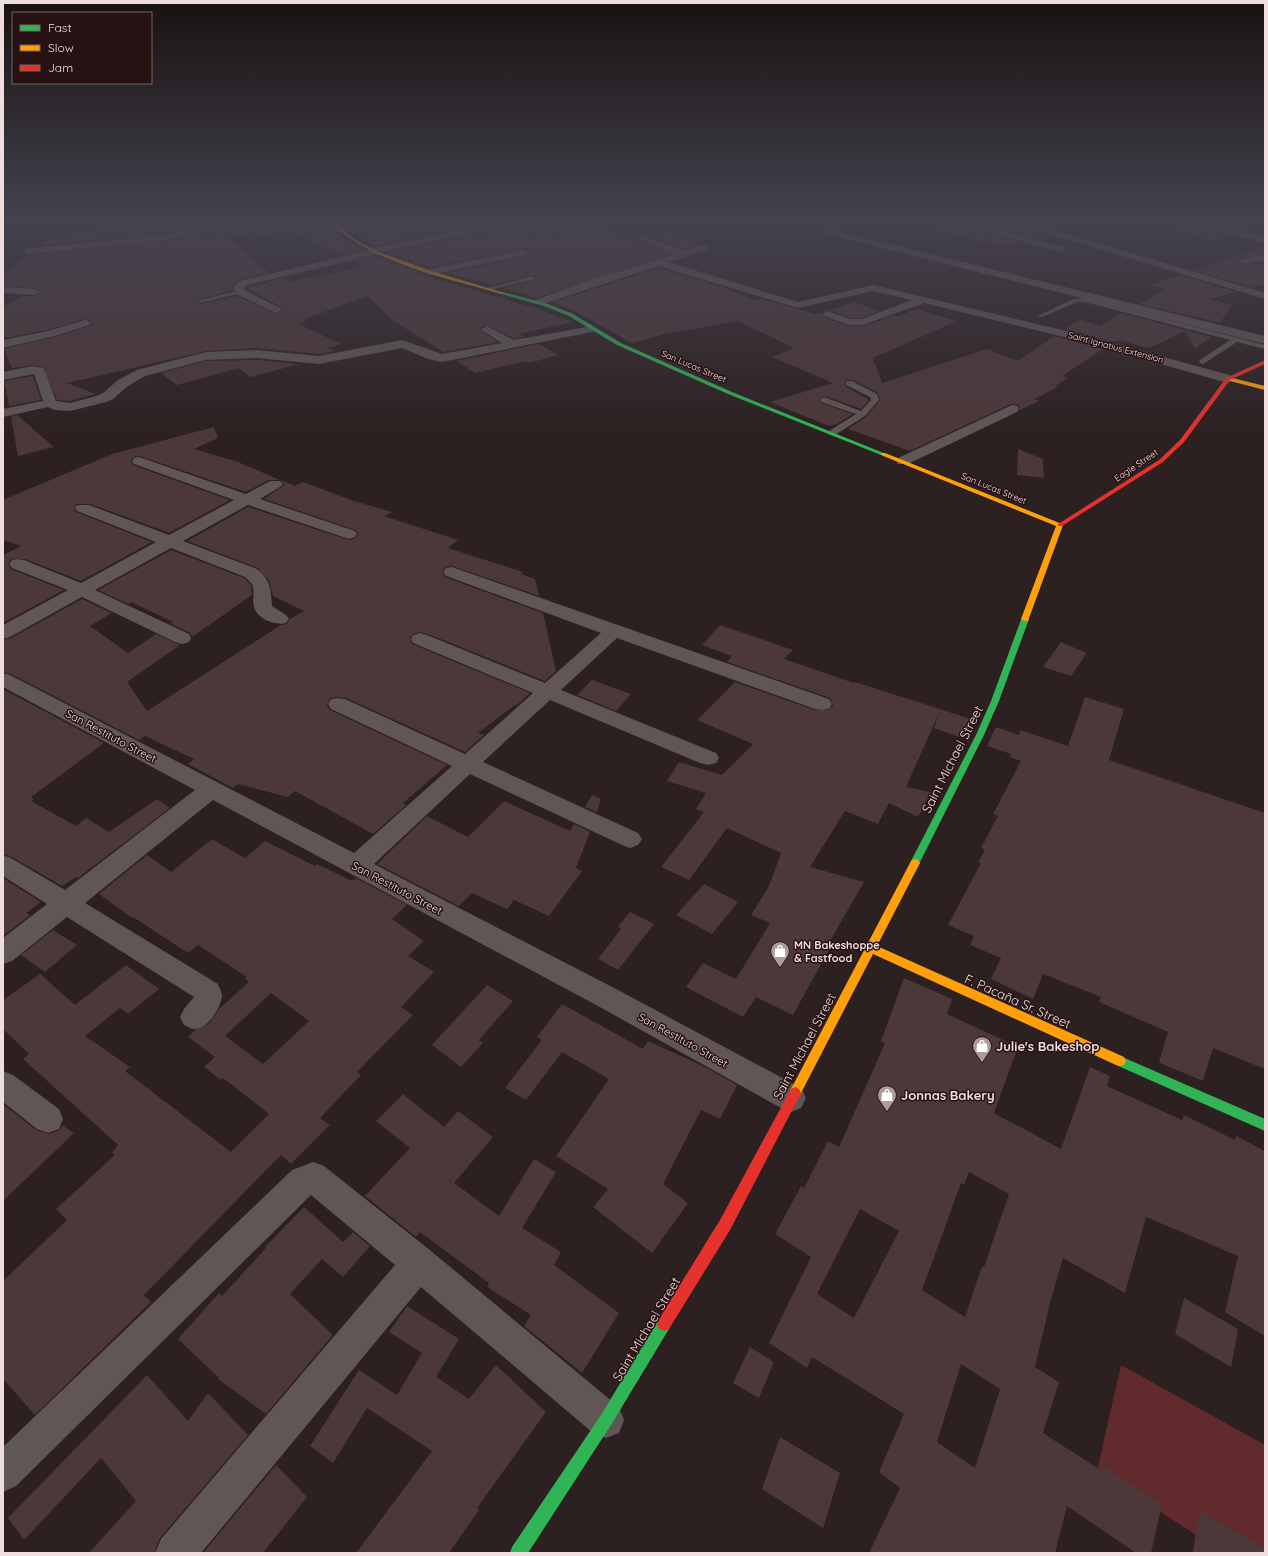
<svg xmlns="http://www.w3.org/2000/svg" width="1268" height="1556" viewBox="0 0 1268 1556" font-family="Quicksand,sans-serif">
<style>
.green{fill:#612a2d}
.building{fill:#4c3739;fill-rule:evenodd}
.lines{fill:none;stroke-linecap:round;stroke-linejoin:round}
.lane{fill:#605656;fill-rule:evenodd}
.street{fill:#605656;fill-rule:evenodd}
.fast{fill:#30b455;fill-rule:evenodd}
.slow{fill:#ff9f0a;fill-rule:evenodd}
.jam{fill:#e5322d;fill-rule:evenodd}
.labels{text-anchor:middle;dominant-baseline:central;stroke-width:3;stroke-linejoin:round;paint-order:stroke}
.far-street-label{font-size:9px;fill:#efdedd;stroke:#281112}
.street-label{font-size:11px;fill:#efdedd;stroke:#281112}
.poi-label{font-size:11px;font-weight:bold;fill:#efdedd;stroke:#281112;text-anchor:start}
.near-street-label{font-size:13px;fill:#efdedd;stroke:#281112}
.near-poi-label{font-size:13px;font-weight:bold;fill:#efdedd;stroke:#281112;text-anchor:start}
</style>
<rect width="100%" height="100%" fill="#2c2020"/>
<path class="green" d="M1121 1365 1265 1445V1553H1224L1097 1471Z"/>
<path class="building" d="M104 218H122L119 219V225L133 237 41 245 55 235 110 224Z
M124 218H249L148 235Z
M277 218H322L282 227 273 222Z
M334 218H391V219L343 225Z
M484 218H517L374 246 353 233 456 219 461 223Z
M542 218H586L622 236 663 228 700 245 684 249 640 233 636 234V240L670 254 537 298 504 288 535 280 536 277 534 275 492 285 449 273 526 256 530 253 523 249 431 267 388 252 518 226 549 240 556 239 555 236 529 224 538 222Z
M921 218H942L944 221 1019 242 1008 246 989 241 985 243 920 224Z
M962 218H998L1002 221 1042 234 1032 237Z
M1158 218H1175L1177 221 1231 236 1212 241 1158 223Z
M1195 218H1251V223L1259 225 1247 229 1252 230 1247 231Z
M272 222 273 228 228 237 262 268 270 272 240 280 232 286 233 290 197 300 196 302 200 304 236 296 277 314 283 310 281 307 246 288 283 278 291 282 365 267 354 261 374 256 435 279 536 308 573 322 519 334 524 337 514 338 486 325 480 328V330L498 342 443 352 394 321 367 296 302 320 306 322 299 324 341 344 328 348 335 351 319 354 257 348 206 351 67 383 96 394 70 401 57 400 43 367 32 365 12 368 4 349 55 337 89 326 92 323 89 320 85 319 48 330 3 338V307L22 296H36L42 293 36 288 3 286V274L28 255 146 244Z
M327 224 342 238 363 250 341 255 291 231Z
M1265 246V254H1253L1239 261 1245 265 1255 263H1265V284L1252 288 1193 270Z
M658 268 722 287 756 301 762 299 816 314 821 313 823 317 848 326H864L893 316 897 317 916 309 957 321 873 358 882 383 987 349 1018 361 1054 336 1103 349 1062 376 1068 378 1055 386 1058 387 1034 399 1039 401 1020 410 1018 405 1011 404 910 451 848 429 866 417 880 400 878 393 853 380H845V386L869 400 861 409 828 397 820 398 821 403 853 414 837 424 829 426 770 402 833 383 772 357 794 348 738 321 665 334 632 343 576 312 553 302Z
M1179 275 1236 292 1211 299 1232 305 1220 323 1139 304 1165 289 1150 285Z
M854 302 879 311 862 318H850L830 310Z
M1122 313 1211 337 1195 349 1185 331 1149 348 1118 340 1114 342 1065 329 1080 319 1100 326Z
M539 344 558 355 529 363 526 361 475 373 456 361Z
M257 360 299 364 251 377 238 368 177 385 161 373 206 361Z
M33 376 41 400 9 406 4 381Z
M17 415 54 447 18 456 11 417Z
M214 427 218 438 194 449 238 462 280 480H269L246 492 139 456 134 457 131 460 133 465 230 500 169 533 90 504H76L74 509 76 512 152 542 81 581 25 559H12L8 564 11 569 64 590 3 623V555L21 546 3 540V500L112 454Z
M1018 449 1043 459 1044 478 1017 475Z
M281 480 295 486 303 482 354 501 392 512 384 516 458 540 448 548 523 572 521 574 535 579 539 596 452 566 446 567 442 572 445 577 543 613 556 671 545 681 428 634 420 632 413 634 410 638 412 644 530 693 516 706 515 705 478 733 484 735 465 752 346 698 338 697 330 698 327 705 330 710 447 765 403 803 406 805 373 834 295 791 288 797 238 784 233 788 188 764 194 759 145 736 139 740 11 674 3 672V640L11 638 82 599 112 613 90 626 128 653 156 634 180 645 127 682 147 711 281 625 287 624 290 619 304 611 273 596 269 581 258 568 187 541 248 507 349 540 356 538 358 533 355 530 264 499 284 485Z
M171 550 244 578 251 585 252 595 192 637 190 633 171 624 173 622 131 602 128 604 98 590Z
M720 625 793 650 784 659 854 683 855 682 974 720 965 739 934 728 940 711 906 787 931 792 918 817 889 803 878 824 845 811 810 867 864 882 826 948 829 950 793 1015 756 997 743 1017 686 987 703 963 736 979 770 923 751 915 769 886 781 853 727 828 689 880 661 867 704 812 696 809 706 793 667 781 679 762 722 775 753 744 697 720 735 682 815 710H829L833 705 830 698 727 662 732 656 702 645Z
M1061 642 1087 653 1071 676 1043 667Z
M592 680 631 694 616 711 577 695Z
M3 689 104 743 31 797 34 799 31 801 76 826 86 818 109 832 157 799 170 808 78 878 76 877 62 886 12 857 3 854Z
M1085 697 1124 709 1109 760 1265 813V1069L1213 1048 1203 1081 1167 1066 1159 1062 1168 1032 1099 1002 1101 997 1043 974 1033 999 991 979 1001 958 970 945 974 936 948 925 981 863 978 862 985 850 981 848 998 816 993 814 1021 761 1010 757 1011 754 987 746 996 727 1019 735 1020 730 1068 746Z
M592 795 601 799 597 812 585 807Z
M504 801 570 831 574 824 590 832 576 868 582 871 549 916 514 900 507 909 472 893 459 906 377 864 427 816 468 837Z
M212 839 245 858 265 841 315 866 317 864 352 881 356 878 407 905 392 919 424 941 408 956 434 972 401 1007 413 1015 357 1072 361 1075 320 1118 330 1125 291 1164 281 1155 144 1295 151 1302 35 1415 3 1379V1281L67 1220 56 1209 115 1155 112 1153 118 1145 23 1059 29 1054 3 1029V1000L40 974 75 1005 126 965 159 989 128 1014 120 1008 85 1036 130 1067 125 1071 231 1152 269 1114 223 1078 221 1080 204 1067 215 1057 188 1037 195 1030 209 1023 220 1008 249 982 245 979 247 977 198 945 188 953 133 917 132 918 99 894 147 855 171 872ZM271 993 309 1021 263 1064 225 1036Z
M3 878 41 902 26 913 30 915 3 936Z
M704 884 738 902 712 934 676 915Z
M630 912 654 924 618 970 598 959 621 929 618 926Z
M53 930 77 945 45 972 21 955Z
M904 978 952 999 947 1014 1018 1047 994 1113 1061 1149 1090 1067 1110 1076 1107 1086 1182 1120 1184 1115 1235 1140 1236 1136 1265 1151V1336L1225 1312 1238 1256 1146 1217 1125 1293 1063 1258 1050 1303 1035 1367 1059 1382 1043 1433 1102 1471 1103 1466 1162 1505 1151 1553H1136L1067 1506 1055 1553H869L900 1488 879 1472 904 1414 812 1357 807 1368 769 1343 811 1257 775 1234 801 1186 804 1188 828 1141 839 1147 885 1043 881 1041ZM969 1172 1009 1194 984 1267 982 1266 965 1317 922 1290 961 1183 964 1185ZM860 1209 899 1231 854 1318 817 1294ZM961 1364 1000 1389 975 1468 937 1442Z
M487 985 513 1001 479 1040 483 1043 461 1067 432 1045Z
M562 1004 643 1049 648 1041 705 1067 737 1085 720 1119 701 1110 663 1184 688 1203 652 1253 593 1207 608 1189 556 1156 609 1079 562 1052 526 1100 505 1088 542 1040 537 1037Z
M403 1094 444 1127 458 1111 493 1137 454 1183 499 1216 534 1159 556 1172 522 1228 561 1252 554 1265 619 1313 582 1373 524 1326 531 1315 487 1287 489 1283 420 1232 416 1237 365 1196 410 1148 376 1121Z
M3 1104 36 1130 49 1134 60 1130 62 1125 74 1133 3 1201Z
M304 1207 343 1242 353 1232 370 1246 343 1277 322 1259 290 1294 333 1335 266 1414 218 1379 219 1378 178 1339 219 1293 222 1296 266 1248 265 1247Z
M1184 1298 1238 1329 1231 1367 1175 1334Z
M407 1306 459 1339 436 1377 469 1399 496 1365 546 1412 477 1508 479 1510 449 1553H356L432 1451 367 1408 333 1463 310 1446 359 1370 397 1395 422 1353 389 1332Z
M750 1347 774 1362 759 1398 733 1383Z
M147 1375 188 1421 208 1393 248 1435 160 1538 154 1553H89L136 1501 101 1458 24 1540 8 1518Z
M780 1437 840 1473 823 1528 762 1489Z
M276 1465 307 1497 263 1553H203Z
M1199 1510 1265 1549V1553H1193Z"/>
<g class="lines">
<path class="lane" d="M330 218 332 221 257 236 254 234Z
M516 220 554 237 555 238 550 239 514 223Z
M533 276 535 277V279L490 290 487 288Z
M240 290 243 292 242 293 200 303 197 301Z
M1085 298 1265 345V349L1237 342 1203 364 1199 362 1200 360 1230 340 1085 302H1077L1042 317 1037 316 1074 299Z
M846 381H852L877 394 879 400 865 416 835 435H829V431L856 414 821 402V398H827L861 411 871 400 870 397 846 385Z"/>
<path class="street" d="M257 218H276L272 221 146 243 28 254 23 251 28 248 137 238 120 224V220L123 219 148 237Z
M408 218H430L426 221 340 233 335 230 340 227Z
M524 218H541L537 221 380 252 378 254 248 285 244 288 245 290 280 308 282 310 276 313 236 294 233 287 240 281 366 251 371 248Z
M825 218H837L849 224 834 230 836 231 1265 336V344L830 235 820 230 835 224Z
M943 218H957L1062 247 1064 249 1059 252 1056 251 944 220Z
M1001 218H1014L1265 293V299L1002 220Z
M1176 218H1190L1265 237V243L1177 220Z
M1252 218 1265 219V225L1252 222Z
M640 234 684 251 704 245 707 246 709 248 707 250 668 262 798 302 873 285 1075 333 1233 376 1234 379 1228 383 1068 338 924 303 863 325H849L824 316 822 314 828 311 850 319H862L912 300 873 291 798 308 658 266 543 304H535L534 302 535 300 588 281 674 254 637 239V235Z
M523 250 526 251 528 253 526 255 430 275 425 272 430 269Z
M1254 255 1265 256V262L1255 261 1245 264 1240 261Z
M3 287 36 289 41 292 36 295 3 293Z
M85 320 89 321 91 323 89 325 55 336 3 348V340L48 331Z
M487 326 514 340 592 326 598 329 592 332 442 362 428 359 402 348 319 364 257 358 206 360 145 376 128 386 113 399 106 402 70 411 55 410 48 407 3 417V409L43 401 34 374 3 380V372L32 366 43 368 45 371 56 401 70 403 96 396 103 393 118 380 137 370 206 352 257 350 319 356 402 340 442 354 502 343 483 331 481 329Z
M1012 405 1017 406 1019 409 1017 412 908 464H898L896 461 898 458Z
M139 457 246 494 270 481H280L283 484 280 487 260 499 355 531 357 534 355 537 349 539 343 537 248 505 183 541 257 569C271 580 271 590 272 606L286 615 289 619 286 623C276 626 257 619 254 607 252 599 255 591 252 584L245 577 171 548 95 590 189 634 191 638 189 642 182 644 175 642 82 597 10 637 3 639V625L68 590 12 568 9 564 12 560 18 559 24 560 81 583 156 542 77 511 75 508 77 505H89L169 535 234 500 134 464 132 461 134 458Z
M452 567 829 699 832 704 829 709 822 710 815 709 617 638 561 690 716 753 719 758 716 763 708 765 700 763 550 700 483 762 638 833 642 839 638 845 630 848 622 845 470 774 374 864 618 990 801 1088 806 1098 801 1108 791 1112 781 1108 598 1006 213 800 85 903 218 984C219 988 222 991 222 996 221 1008 207 1030 194 1029 191 1029 187 1026 184 1025L180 1017 184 1009 194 997 67 917 12 961 3 964V938L47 904 3 876V855L11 858 65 890 195 790 3 687V673L10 675 354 853 452 766 331 709 328 704 331 699 338 698 345 699 465 754 533 693 413 643 411 639 413 635 420 633 427 635 545 683 601 633 446 576 443 572 446 568Z
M3 1071 13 1075 59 1109 63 1119 59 1129 48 1133 37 1129 3 1102Z
M313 1162 324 1166 431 1251 619 1407 624 1420 619 1433 606 1438 593 1433 421 1287 201 1553H155L161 1539 395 1265 311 1195 16 1486 3 1492V1447L292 1170Z"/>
<path class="fast" d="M503 292 548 304 573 314 621 343 732 392 886 454 881 455 728 394 617 345 569 316 544 306 501 294Z
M1022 617H1025L1029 619 999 701 984 735 918 866H912L910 863 976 735 991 701Z
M1120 1056 1265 1119V1131L1116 1065 1114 1061 1116 1057Z
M664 1317 669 1319 671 1324 669 1329 611 1425 528 1553H510L512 1547 601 1415 659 1319Z"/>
<path class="slow" d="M325 218H329L356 240 376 251 431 271 505 293 501 294C441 276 372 264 325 218Z
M1228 377 1265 386V390L1226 380V378Z
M881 453H885L1062 524 1063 525 1028 621H1025L1021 619 1056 526 881 455Z
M915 859 918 860 920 863 877 946 1124 1057 1126 1061 1124 1065 1120 1066 1116 1065 873 954 799 1097 795 1099 791 1097 789 1093 791 1089 910 863 912 860Z"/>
<path class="jam" d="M1265 360V364L1230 380 1184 442 1163 462 1062 526H1058V524L1159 460 1180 440 1226 378Z
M795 1087 799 1089 801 1093 799 1097 730 1230 669 1329 664 1331 659 1329 657 1324 659 1319 720 1220 791 1089Z"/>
</g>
<linearGradient id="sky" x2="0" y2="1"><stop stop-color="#181212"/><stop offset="0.5" stop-color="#45424e"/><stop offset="1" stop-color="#45424e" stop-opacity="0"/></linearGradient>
<rect width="1268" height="436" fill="url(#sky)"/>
<defs>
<g id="shop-pin" transform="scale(1)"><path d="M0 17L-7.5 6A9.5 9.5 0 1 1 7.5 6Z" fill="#ab9c9b" stroke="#281112"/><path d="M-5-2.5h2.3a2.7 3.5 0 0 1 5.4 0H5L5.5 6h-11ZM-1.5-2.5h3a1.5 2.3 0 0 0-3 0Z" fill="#fff"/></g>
</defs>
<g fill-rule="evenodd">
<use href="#shop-pin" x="780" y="951"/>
<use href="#shop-pin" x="982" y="1046"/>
<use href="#shop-pin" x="887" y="1095"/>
</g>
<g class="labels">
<g class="far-street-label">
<text transform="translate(1116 347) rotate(15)">Saint Ignatius Extension</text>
<text transform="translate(694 366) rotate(23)">San Lucas Street</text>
<text transform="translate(1136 465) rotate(-34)">Eagle Street</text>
<text transform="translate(994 488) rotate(22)">San Lucas Street</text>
</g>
<g class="street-label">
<text transform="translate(111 736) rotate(28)">San Restituto Street</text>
<text transform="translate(397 888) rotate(28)">San Restituto Street</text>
<text transform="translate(683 1040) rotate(29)">San Restituto Street</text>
</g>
<g class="poi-label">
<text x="794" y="945">MN Bakeshoppe<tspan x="794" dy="13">&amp; Fastfood</tspan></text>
</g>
<g class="near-street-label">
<text transform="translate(952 759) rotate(-63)">Saint Michael Street</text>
<text transform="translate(1018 1001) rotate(24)">F. Pacaña Sr. Street</text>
<text transform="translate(804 1046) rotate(-62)">Saint Michael Street</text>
<text transform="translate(646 1329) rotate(-59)">Saint Michael Street</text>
</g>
<g class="near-poi-label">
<text x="996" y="1046">Julie's Bakeshop</text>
<text x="901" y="1095">Jonnas Bakery</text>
</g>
</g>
<rect width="1268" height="1556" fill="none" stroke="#efdedd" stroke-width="8"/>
<rect x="12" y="12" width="140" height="72" fill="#281112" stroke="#786363"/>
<rect x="20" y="25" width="20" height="6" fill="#30b455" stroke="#786363"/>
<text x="48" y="32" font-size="12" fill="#efdedd">Fast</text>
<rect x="20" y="45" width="20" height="6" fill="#ff9f0a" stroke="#786363"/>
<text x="48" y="52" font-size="12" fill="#efdedd">Slow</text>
<rect x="20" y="65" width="20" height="6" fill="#e5322d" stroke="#786363"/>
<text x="48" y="72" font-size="12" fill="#efdedd">Jam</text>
</svg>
